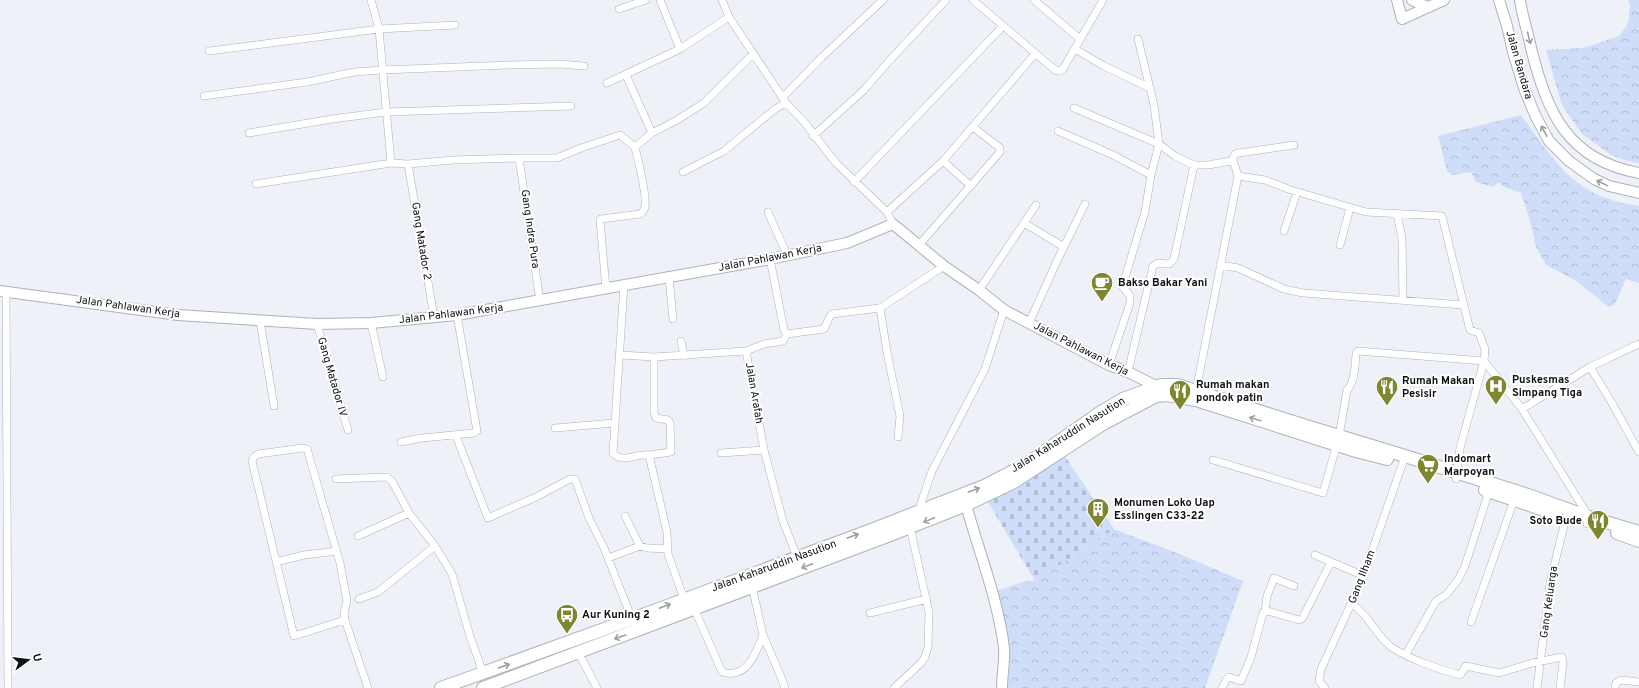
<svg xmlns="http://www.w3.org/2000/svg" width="1639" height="688" viewBox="0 0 1639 688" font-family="Overpass,sans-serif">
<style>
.forest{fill:url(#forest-crowns)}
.cemetery{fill:url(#cemetery-stones)}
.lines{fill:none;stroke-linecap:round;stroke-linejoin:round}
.street-casing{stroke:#afb2b7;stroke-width:8}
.secondary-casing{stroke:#afb2b7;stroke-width:12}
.highway-casing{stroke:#afb2b7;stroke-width:14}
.street{stroke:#fff;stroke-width:7}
.secondary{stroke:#fff;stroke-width:10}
.highway{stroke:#fff;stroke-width:12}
.oneway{stroke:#9f9fa0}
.labels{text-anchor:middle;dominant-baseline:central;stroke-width:4;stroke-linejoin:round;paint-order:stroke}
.street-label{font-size:11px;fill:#0f1012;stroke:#fff}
.poi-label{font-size:11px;font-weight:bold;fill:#0f1012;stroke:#fff;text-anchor:start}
</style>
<defs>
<pattern id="forest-crowns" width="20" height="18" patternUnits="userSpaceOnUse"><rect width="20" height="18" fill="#cfddf9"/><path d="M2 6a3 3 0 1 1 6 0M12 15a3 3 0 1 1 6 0" fill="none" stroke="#b1bdd4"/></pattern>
<pattern id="cemetery-stones" width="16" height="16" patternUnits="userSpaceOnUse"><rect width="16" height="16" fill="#cfddf9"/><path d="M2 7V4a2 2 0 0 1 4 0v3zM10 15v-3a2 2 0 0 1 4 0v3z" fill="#b1bdd4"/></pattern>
</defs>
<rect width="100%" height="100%" fill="#eef1f7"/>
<path class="forest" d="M1628 0H1639V163L1628 161 1611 155 1582 134 1562 105 1546 50 1583 48 1619 36 1628 24 1630 5Z
M1521 115C1546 149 1568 188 1612 200 1620 203 1630 204 1639 206V283L1626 279 1615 304 1609 307 1575 280 1546 265 1536 247 1532 227 1521 193 1504 187 1499 182 1493 187 1476 182 1471 172 1452 175 1447 171 1438 136Z
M1114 529 1177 553 1243 581 1205 688H1007L1009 652 996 591 1026 581H1035Z"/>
<path class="cemetery" d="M1064 455 1114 529 1035 581 988 502Z"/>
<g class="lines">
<g class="street-casing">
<path id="street" d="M371 0 379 29 391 163
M660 0 680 49
M722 0 729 17 786 103 805 123 836 163 887 212 893 224
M973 0 1055 70 1059 71 1063 69 1103 0
M1034 0 1080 39
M619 9 646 0
M1075 49 1104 66 1150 88
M209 51 379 29 455 25
M626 75 652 133
M607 83 680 49 729 17
M204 96 307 82 354 72 382 70 509 65 560 64 584 66
M783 97 822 57 883 0
M1074 108 1159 144 1175 156 1194 165H1208L1231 161 1234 163 1238 176 1196 391
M1058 131 1113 155 1151 175
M249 133 332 119 386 112 571 106
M813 136 864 90 890 60 946 0
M635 147 652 133 677 120 704 103 753 54
M519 158 540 301
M943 161 971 186
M1232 161 1235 154 1239 153 1294 145
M408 164 434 317
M683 172 724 151 775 109 786 103
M1238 176 1265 180 1291 190 1366 212 1442 216 1470 330 1479 333 1485 349 1484 361 1460 448 1456 479
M854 182 1003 26
M256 184 391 163 408 164 453 160 519 158H557L581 148 620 135 635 147C638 162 647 192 645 206 645 210 643 212 640 214L601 219 600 220 606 289
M768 212 787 255
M887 212 943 161 1035 54
M1397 214 1402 238 1403 301
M1024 223 1064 247
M1284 231 1297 192
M919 245 1000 152V148L973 127
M1340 245 1350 208
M770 259 784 330 787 334 824 329 830 316 832 314 880 308
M1220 265 1238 268 1284 289 1303 293 1464 305
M669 277 673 319
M624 285 613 453C621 464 638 453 649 455L667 532 668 554 684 599
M979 290 1036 205
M6 292 8 688
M260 321 274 406
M371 323 383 377
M1029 323 1057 261 1085 204
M317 324 348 430
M681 341 684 356
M746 351 764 450 783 521 797 557
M620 355 654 357 746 351 764 344 783 341 787 334
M1109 365 1130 303V296L1123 287V284L1145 212 1151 175 1159 144 1154 105 1138 39
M1590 367 1612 403 1639 452
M1128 372 1153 266 1158 263 1169 264 1174 259 1194 165
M1522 409 1590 367 1639 344
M555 428 615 423
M456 436 488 518 536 497 570 479H575L589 518 604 548 632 619
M1339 436 1347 390C1355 382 1355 365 1356 354L1358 351 1484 361 1522 409 1589 517 1587 524
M898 437 900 416 887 352 880 308 944 266
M401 442 422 438 474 433 477 431 457 315
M721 453 764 450
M649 455 671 452 670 423 668 420 656 418 654 412V357
M1213 460 1323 493 1337 444
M336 479 387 477 392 481 409 513 435 546 452 574 470 636 483 673
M918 512 932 471 985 369 1004 310
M625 516 640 546 647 548 668 549
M358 536 409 513
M1315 555 1364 576
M608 558 640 546
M276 562 304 555 337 551
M752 586 763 635 781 677 785 688
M359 599 378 592 435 546
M1353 604C1357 608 1362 613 1366 617 1374 627 1380 638 1390 646 1406 658 1441 670 1460 675L1466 666 1499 673 1532 663 1562 657 1563 663 1560 688
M694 608 722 672C747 680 756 653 763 635
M1265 612 1267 596 1274 578 1294 586
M870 613 927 599
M345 620 294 636 252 461 254 457 258 454 303 448 307 449 340 563 347 601 344 613 345 620 368 688
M1471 622 1514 500
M578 652 597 688
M1406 654 1436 601 1446 595 1458 580 1465 566 1489 491
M894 688 921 663 925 657 928 647 929 612 910 527
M1222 688 1226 680 1229 677 1241 681 1251 657 1263 613 1268 611 1299 620 1302 619 1331 562
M1325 688 1319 681 1321 669 1362 580 1403 462
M1537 688 1550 583 1566 517
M1615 688 1616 683 1621 680 1639 682"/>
</g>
<g class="secondary-casing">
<path id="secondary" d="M1397 0 1402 19 1444 0
M1412 0 1427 7
M1499 0 1507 26 1513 52 1525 91 1536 117 1549 141 1569 161 1594 179 1609 186 1639 193
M1520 0C1522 16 1528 32 1531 48 1547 112 1567 160 1639 173
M0 291 178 315 317 324 371 323 457 315 770 259 847 243 893 224 944 266 979 290 1004 310 1109 365 1128 372 1156 386 1158 391
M966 505C979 552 998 599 1004 648 1005 661 1002 675 1002 688"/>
</g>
<g class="highway-casing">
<path id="highway" d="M1485 490 1556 514
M1617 533 1639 541
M441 688 632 619 871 530 984 486 1025 465 1101 412 1123 399 1161 385H1177L1196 391 1306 426 1405 456 1528 495 1589 517 1639 532
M483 688 893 534 966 505 1014 482 1103 424 1156 396 1167 395 1196 400 1356 451 1387 459"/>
</g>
<use href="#street" class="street"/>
<use href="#secondary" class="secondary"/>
<use href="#highway" class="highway"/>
</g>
<defs><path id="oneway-shaft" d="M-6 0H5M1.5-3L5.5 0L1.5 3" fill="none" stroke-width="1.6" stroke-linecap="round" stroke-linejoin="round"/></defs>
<g class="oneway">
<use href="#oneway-shaft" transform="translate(1529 38) rotate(76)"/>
<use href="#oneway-shaft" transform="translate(1544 131) rotate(-119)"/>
<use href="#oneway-shaft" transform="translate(1602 183) rotate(-154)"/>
<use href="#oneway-shaft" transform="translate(1255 419) rotate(-163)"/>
<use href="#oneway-shaft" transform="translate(974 490) rotate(-20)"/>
<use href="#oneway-shaft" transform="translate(929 520) rotate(158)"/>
<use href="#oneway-shaft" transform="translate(853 536) rotate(-20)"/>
<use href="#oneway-shaft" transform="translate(807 566) rotate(159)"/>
<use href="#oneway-shaft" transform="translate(665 606) rotate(-21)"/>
<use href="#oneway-shaft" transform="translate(620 637) rotate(161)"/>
<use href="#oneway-shaft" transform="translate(504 666) rotate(-19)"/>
</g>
<defs>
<g id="cafe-pin" transform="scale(1.15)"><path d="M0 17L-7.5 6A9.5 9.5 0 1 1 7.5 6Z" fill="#7f8632" stroke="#fff"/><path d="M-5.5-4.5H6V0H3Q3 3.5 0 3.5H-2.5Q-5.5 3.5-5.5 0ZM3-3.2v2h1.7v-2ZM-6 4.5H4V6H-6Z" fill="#fff"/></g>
<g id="hospital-pin" transform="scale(1.15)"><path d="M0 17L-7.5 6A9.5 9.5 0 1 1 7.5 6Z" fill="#7f8632" stroke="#fff"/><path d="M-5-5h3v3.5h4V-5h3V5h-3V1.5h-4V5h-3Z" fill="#fff"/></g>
<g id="restaurant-pin" transform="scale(1.15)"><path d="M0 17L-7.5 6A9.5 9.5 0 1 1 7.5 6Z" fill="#7f8632" stroke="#fff"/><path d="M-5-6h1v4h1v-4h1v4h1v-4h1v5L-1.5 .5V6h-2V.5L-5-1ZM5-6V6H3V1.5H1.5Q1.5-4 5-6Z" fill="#fff"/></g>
<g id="supermarket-pin" transform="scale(1.15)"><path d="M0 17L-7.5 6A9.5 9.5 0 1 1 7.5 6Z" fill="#7f8632" stroke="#fff"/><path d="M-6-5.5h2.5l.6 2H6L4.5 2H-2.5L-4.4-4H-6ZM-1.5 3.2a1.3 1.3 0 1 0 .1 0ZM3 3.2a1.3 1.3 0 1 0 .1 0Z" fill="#fff"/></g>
<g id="building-pin" transform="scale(1.15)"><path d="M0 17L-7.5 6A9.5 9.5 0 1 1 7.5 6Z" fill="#7f8632" stroke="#fff"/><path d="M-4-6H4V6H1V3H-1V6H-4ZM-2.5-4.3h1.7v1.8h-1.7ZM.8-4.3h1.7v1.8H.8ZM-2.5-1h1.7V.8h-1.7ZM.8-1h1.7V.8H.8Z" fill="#fff"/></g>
<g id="bus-pin" transform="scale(1.15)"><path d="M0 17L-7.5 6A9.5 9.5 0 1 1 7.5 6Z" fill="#7f8632" stroke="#fff"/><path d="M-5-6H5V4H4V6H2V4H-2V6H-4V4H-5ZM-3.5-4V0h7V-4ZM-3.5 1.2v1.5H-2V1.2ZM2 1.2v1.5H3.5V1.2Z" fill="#fff"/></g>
</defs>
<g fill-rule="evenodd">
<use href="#cafe-pin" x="1102" y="283"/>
<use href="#hospital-pin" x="1496" y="386"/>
<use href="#restaurant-pin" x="1387" y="387"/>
<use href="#restaurant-pin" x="1180" y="391"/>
<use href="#supermarket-pin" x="1428" y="465"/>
<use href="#building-pin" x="1098" y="509"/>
<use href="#restaurant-pin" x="1598" y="521"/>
<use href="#bus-pin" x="567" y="615"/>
</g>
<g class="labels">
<g class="street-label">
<text transform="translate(1519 65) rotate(74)">Jalan Bandara</text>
<text transform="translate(530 229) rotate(82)">Gang Indra Pura</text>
<text transform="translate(421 241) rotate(81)">Gang Matador 2</text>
<text transform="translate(770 258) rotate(-11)">Jalan Pahlawan Kerja</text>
<text transform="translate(128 307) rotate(8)">Jalan Pahlawan Kerja</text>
<text transform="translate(451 314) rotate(-7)">Jalan Pahlawan Kerja</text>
<text transform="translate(1081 349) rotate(27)">Jalan Pahlawan Kerja</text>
<text transform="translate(332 377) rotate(74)">Gang Matador IV</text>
<text transform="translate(754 393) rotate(80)">Jalan Arafah</text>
<text transform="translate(1068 435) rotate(-32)">Jalan Kaharuddin Nasution</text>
<text transform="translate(774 566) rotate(-20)">Jalan Kaharuddin Nasution</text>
<text transform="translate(1362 577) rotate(-69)">Gang Ilham</text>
<text transform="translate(1549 602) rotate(-82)">Gang Keluarga</text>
</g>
<g class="poi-label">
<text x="1118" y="283">Bakso Bakar Yani</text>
<text x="1512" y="380">Puskesmas<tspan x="1512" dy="13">Simpang Tiga</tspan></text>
<text x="1402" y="381">Rumah Makan<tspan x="1402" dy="13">Pesisir</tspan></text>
<text x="1196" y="385">Rumah makan<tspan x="1196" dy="13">pondok patin</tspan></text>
<text x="1444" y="459">Indomart<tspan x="1444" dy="13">Marpoyan</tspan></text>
<text x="1114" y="503">Monumen Loko Uap<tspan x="1114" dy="13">Esslingen C33-22</tspan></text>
<text x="1582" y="521" text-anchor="end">Soto Bude</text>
<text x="582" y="615">Aur Kuning 2</text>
</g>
</g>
<g transform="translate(28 660) rotate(75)" stroke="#ffffff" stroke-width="3" paint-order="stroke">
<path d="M0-3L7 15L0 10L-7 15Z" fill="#0f1012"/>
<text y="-6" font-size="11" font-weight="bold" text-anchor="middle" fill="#0f1012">U</text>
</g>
</svg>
